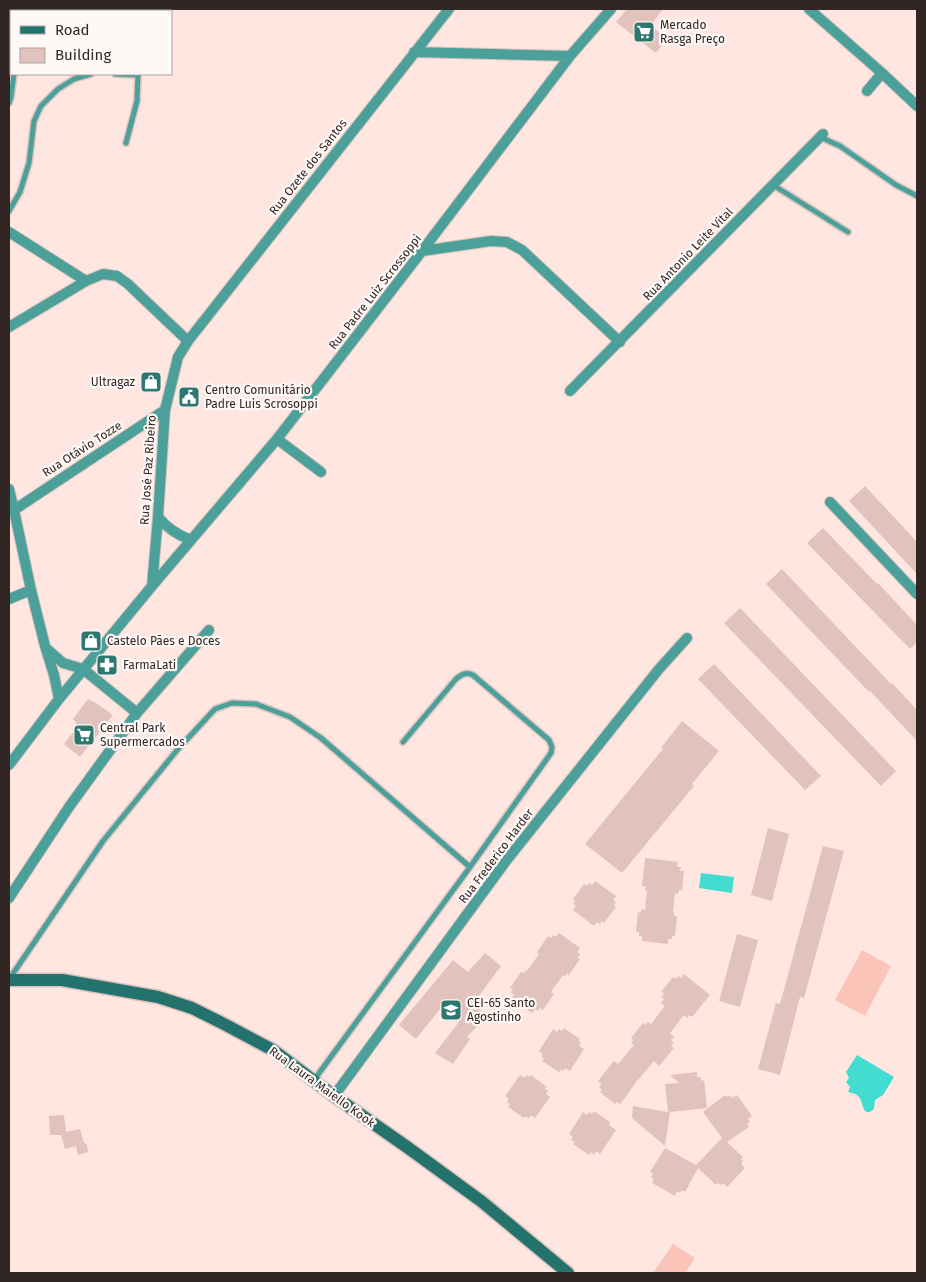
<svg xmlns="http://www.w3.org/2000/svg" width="926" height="1282" viewBox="0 0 926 1282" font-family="'Fira Sans',sans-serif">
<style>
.green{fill:#fac4b9}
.water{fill:#43dcd0}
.building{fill:#e1c2bc}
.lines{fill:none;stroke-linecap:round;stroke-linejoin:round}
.lane-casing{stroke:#dac3be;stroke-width:8}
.street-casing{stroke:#dac3be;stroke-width:12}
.secondary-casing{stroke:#dac3be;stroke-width:15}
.lane{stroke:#4ba199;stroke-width:5}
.street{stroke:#4ba199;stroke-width:10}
.secondary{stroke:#23736c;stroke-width:12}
.labels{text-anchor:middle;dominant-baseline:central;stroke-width:4.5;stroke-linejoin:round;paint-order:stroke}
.poi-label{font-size:12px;fill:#322624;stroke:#fef8f6;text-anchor:start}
.street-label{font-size:12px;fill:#322624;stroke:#fef8f6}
</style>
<rect width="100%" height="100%" fill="#ffe6e0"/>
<path class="green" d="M862 950 891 966 865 1016 835 1000Z
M673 1244 695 1258 685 1273H653Z"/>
<path class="water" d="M701 873 734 877 732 893 699 888Z
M857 1055 894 1077 883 1095 875 1100 874 1109C862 1119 864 1103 859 1097 857 1094 852 1093 848 1092L850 1087 846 1082 849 1078 846 1072Z"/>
<path class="building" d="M627 9H663L651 25 666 39 656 53 616 22Z
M865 486 917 542V574L849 501Z
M823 528 877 584 878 583 917 625V642L910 649 807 543Z
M782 569 891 684 892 683 917 710V741L870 691 869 692 766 584Z
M740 608 896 771 881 786 724 623Z
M714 664 821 776 805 790 698 679Z
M88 699 96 703 113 715 80 757 64 744 78 726 73 719Z
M682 721 719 751 692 784 694 786 622 873 585 844 663 749 661 748Z
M768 828 789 834 772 901 751 895Z
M823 846 844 851 804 998 800 997 780 1075 758 1069 776 1003 780 1004Z
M645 858 678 862 677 867H681L680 871H684L682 890H679L678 894 675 893 673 912H674V916H677L675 936H672V939H668V944L642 941V936H639V932H636L638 912 641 913V909L645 910 647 891 645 890 646 887 642 886Z
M595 881 616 896 613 900 616 902 614 905 616 907 604 923 602 921 600 924 597 922 594 926 573 910 576 906 573 904 575 901 573 899 584 884 587 886 589 883 592 885Z
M559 933 580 948 577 952 580 954 578 957 580 959 569 975 567 973 565 976 563 975 551 992 554 994 543 1010 540 1008 538 1011 535 1009 532 1013 511 999 514 995 511 992 513 989 510 988 521 972 524 973 526 970 527 971 539 954 537 952 548 936 551 938 553 935 556 937Z
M737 934 758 940 740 1007 719 1001Z
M485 953 501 966 473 1004 484 1013 483 1020 467 1037 470 1039 453 1064 435 1053 462 1018 444 1004 416 1039 399 1025 453 960 468 972Z
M684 974 710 995 692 1017 689 1015 687 1018 684 1015 670 1033 674 1037 671 1040 674 1043 671 1046 674 1048 659 1066 654 1061 638 1080V1079L625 1098 620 1104 617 1102 615 1104 600 1092 602 1090 599 1087 602 1084 598 1081 614 1061 618 1064 634 1045 631 1043 633 1040 631 1038 643 1023 645 1025 648 1022 651 1024 665 1006 661 1003 664 999 661 997 664 994 661 992 673 977 676 979 678 976 681 978Z
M564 1028 580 1039 578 1041 581 1043 579 1046 584 1049 570 1071 565 1068 564 1071 561 1069 559 1072 542 1061 544 1058 541 1056 543 1054 539 1051 553 1029 557 1032 559 1029 562 1031Z
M697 1072V1077H701V1081L704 1080 707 1108 670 1112 665 1146 632 1118 633 1106 668 1112 665 1084 679 1083 670 1075Z
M520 1075 524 1078 527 1075 530 1077 531 1075 547 1087 545 1089 548 1091 546 1094 550 1097 535 1118 531 1115 529 1118 526 1116 524 1118 508 1107 510 1104 507 1102 509 1099 505 1096Z
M725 1095 727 1097 730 1095 732 1098 737 1095 752 1116 748 1119 750 1122 747 1124 749 1127 727 1142 743 1157 741 1159 743 1161 741 1164 745 1168 727 1187 723 1183 721 1185 718 1183 716 1185 698 1168 685 1192 682 1190 680 1193 677 1191 675 1196 652 1183 654 1179 651 1177 653 1174 650 1172 665 1148 696 1165 722 1138 703 1112Z
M594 1111 610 1122 609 1125 616 1130 600 1154 596 1151 594 1155 591 1152 589 1155 573 1144 575 1142 571 1140 573 1137 569 1134 583 1112 587 1115 589 1112 592 1114Z
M64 1115 66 1132 80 1129 84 1143 87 1144 88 1152 78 1155 76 1146 65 1149 61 1135H50L49 1116Z"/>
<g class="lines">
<g class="lane-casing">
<path id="lane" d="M49 11 53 9
M142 11 143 9
M11 50V54
M115 74 138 75
M9 103 11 97 14 74
M820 137 840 146 896 185 917 196
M126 143 137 101 138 74
M773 185 848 232
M9 211 20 192 29 163 34 121 41 106 58 89 74 79 91 74
M10 978 103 841 178 749 215 709 232 703 256 704 290 717 321 738 470 867
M314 1080 470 867 551 753 552 747 549 740 473 675C466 672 462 674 456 679L403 742"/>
</g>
<g class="street-casing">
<path id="street" d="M809 9 882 73 917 106
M414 52 570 56
M867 91 882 73
M9 232 86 281
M422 251 491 241 507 242 522 250 620 342
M9 327 86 281 103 274 117 276 128 284 188 341
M570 391 823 134
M277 439 321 472
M9 489 14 510 31 590 45 646 54 675 59 699
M830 502 917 594
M14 510 165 410
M158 517C167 528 177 535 191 540
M152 586 158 517 165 410 178 357 188 341 449 9
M9 599 31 590
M47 649 63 663 83 669 137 713
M9 765 59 699 152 586 277 439 422 251 570 56 611 9
M9 898 69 807 137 713 209 630
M334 1096 506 861 659 669 687 638"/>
</g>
<g class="secondary-casing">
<path id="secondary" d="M9 980H62L158 997 192 1008 224 1024 273 1050 334 1096 407 1147 481 1201 568 1273"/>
</g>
<use href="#lane" class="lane"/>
<use href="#street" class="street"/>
<use href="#secondary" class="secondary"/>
</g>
<defs>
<g id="supermarket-square" transform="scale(1.125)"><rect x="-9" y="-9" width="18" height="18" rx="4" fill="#2e7670" stroke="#fef8f6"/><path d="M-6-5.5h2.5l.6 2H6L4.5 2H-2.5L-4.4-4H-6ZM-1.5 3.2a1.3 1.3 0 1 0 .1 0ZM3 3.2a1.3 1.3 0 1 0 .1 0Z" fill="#fff"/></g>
<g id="shop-square" transform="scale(1.125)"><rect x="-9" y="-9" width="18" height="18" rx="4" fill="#2e7670" stroke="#fef8f6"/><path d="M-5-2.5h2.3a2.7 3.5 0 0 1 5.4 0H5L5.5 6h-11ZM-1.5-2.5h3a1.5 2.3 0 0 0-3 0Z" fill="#fff"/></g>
<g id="civic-square" transform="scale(1.125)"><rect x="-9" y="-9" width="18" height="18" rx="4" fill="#2e7670" stroke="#fef8f6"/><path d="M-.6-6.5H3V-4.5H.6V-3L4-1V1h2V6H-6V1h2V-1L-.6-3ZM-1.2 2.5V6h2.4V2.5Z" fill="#fff"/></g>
<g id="pharmacy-square" transform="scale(1.125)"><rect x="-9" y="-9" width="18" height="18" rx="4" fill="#2e7670" stroke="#fef8f6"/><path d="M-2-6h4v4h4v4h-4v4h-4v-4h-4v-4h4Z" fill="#fff"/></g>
<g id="school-square" transform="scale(1.125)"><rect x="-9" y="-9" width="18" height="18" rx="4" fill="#2e7670" stroke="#fef8f6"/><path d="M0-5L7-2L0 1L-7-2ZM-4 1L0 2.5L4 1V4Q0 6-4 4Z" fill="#fff"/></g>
</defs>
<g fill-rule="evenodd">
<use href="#supermarket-square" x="644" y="32"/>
<use href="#shop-square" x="151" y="382"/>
<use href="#civic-square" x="189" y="397"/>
<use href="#shop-square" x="91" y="641"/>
<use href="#pharmacy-square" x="107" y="665"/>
<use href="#supermarket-square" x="84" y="735"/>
<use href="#school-square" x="451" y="1010"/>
</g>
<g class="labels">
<g class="poi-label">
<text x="660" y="25">Mercado<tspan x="660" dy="14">Rasga Preço</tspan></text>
<text x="135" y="382" text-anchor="end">Ultragaz</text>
<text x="205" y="390">Centro Comunitário<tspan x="205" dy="14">Padre Luis Scrosoppi</tspan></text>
<text x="107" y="641">Castelo Pães e Doces</text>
<text x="123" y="665">FarmaLati</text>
<text x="100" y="728">Central Park<tspan x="100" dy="14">Supermercados</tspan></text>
<text x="467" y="1003">CEI-65 Santo<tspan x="467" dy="14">Agostinho</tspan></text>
</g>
<g class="street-label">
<text transform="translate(308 167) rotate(-52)">Rua Ozete dos Santos</text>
<text transform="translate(688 254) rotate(-46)">Rua Antonio Leite Vital</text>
<text transform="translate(375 292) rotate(-52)">Rua Padre Luiz Scrossoppi</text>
<text transform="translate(82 449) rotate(-33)">Rua Otávio Tozze</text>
<text transform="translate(148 470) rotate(-86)">Rua José Paz Ribeiro</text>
<text transform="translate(496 856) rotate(-53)">Rua Frederico Harder</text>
<text transform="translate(322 1087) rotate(36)">Rua Laura Maiello Kook</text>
</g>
</g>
<rect width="926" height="1282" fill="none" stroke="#322624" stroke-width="20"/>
<rect x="10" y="10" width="162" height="65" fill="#fef8f6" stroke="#aca4a2"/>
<rect x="20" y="26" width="25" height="8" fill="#23736c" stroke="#aca4a2"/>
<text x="55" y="35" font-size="15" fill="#322624">Road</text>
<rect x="20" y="48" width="25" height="15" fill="#e1c2bc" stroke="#aca4a2"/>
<text x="55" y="60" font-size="15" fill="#322624">Building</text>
</svg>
